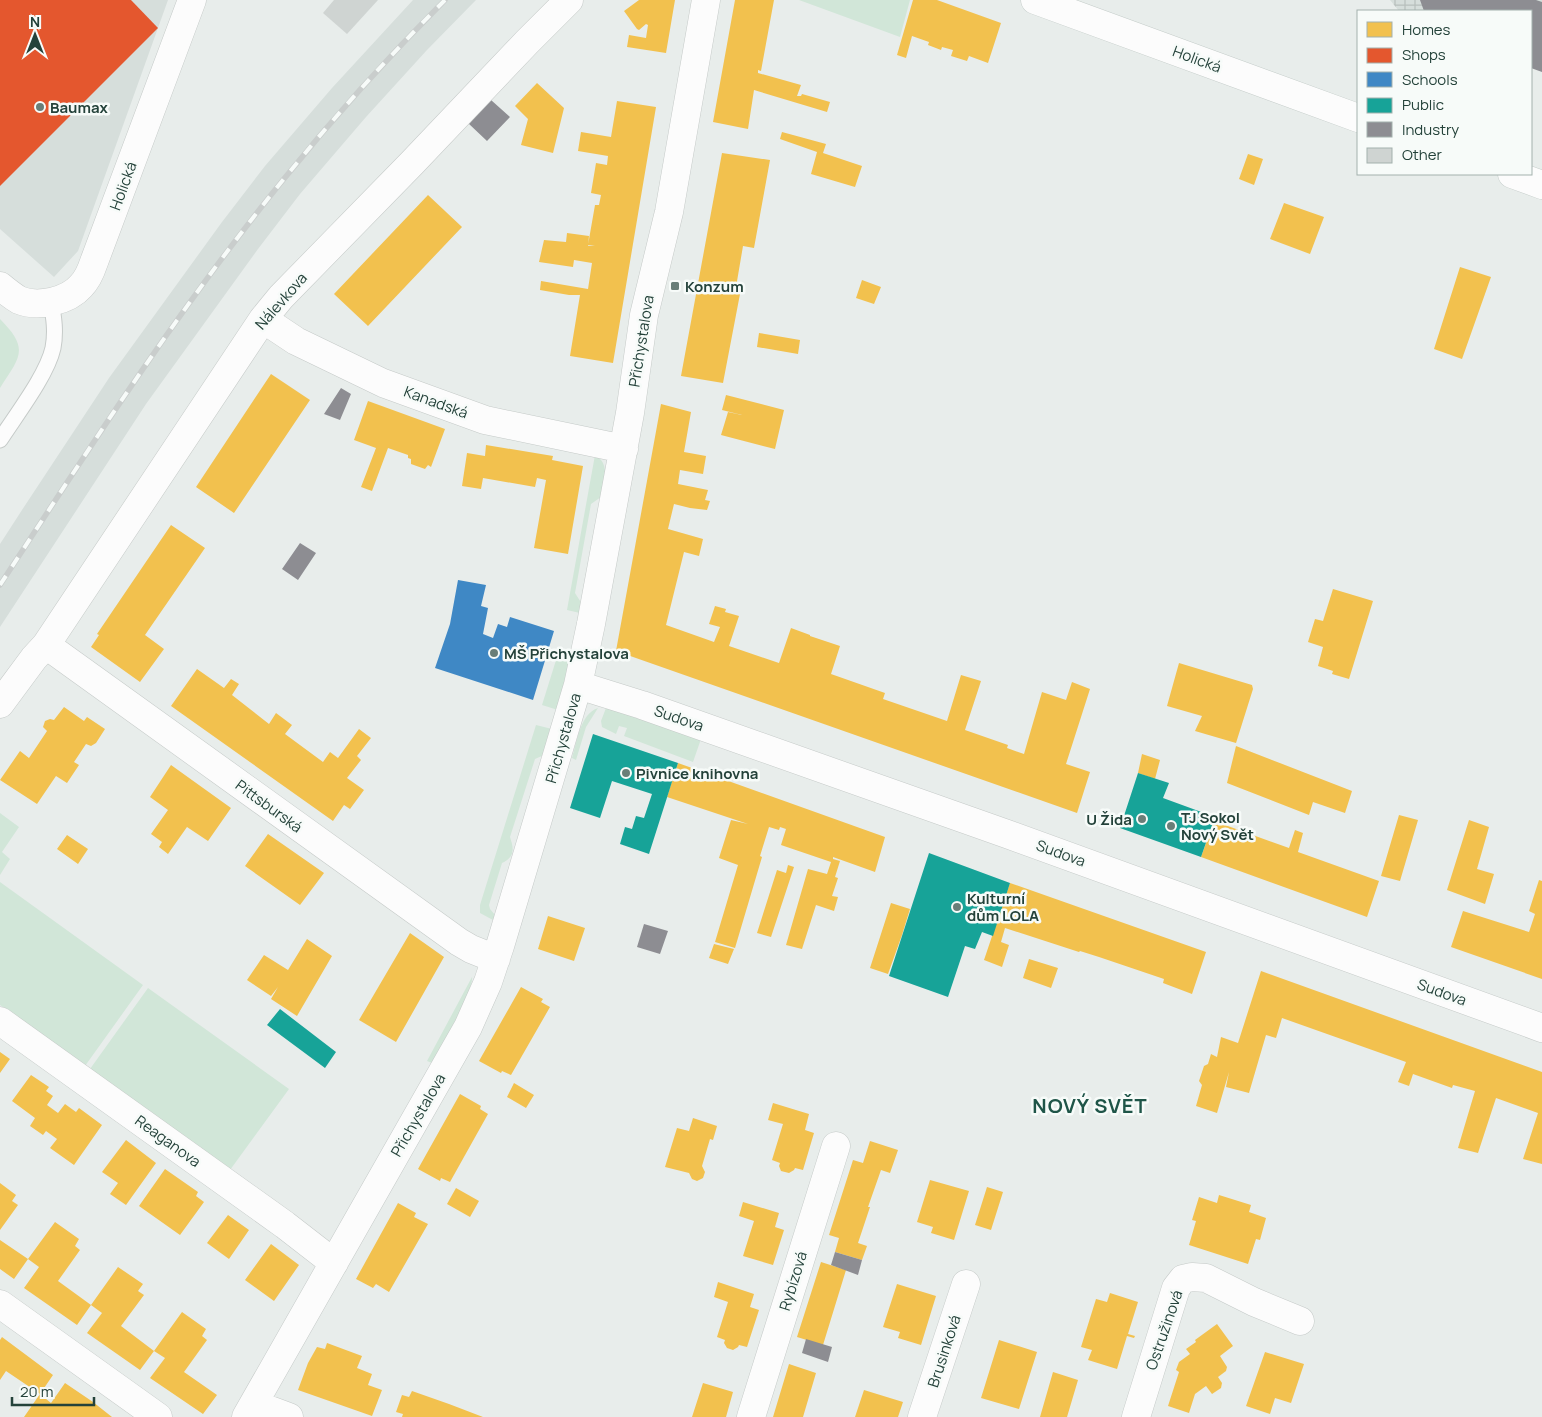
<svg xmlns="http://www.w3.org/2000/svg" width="1542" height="1417" viewBox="0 0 1542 1417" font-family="Manrope,sans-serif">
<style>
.built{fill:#d6dedb}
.industrial{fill:url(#industrial-grid)}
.grass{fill:#d1e6d8}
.homes{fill:#f2c14e}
.shops{fill:#e4572e}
.schools{fill:#3f88c5}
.public{fill:#17a398}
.industry{fill:#8d8d92}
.building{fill:#cfd4d2}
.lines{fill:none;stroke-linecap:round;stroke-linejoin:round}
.lane-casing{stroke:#c5cac8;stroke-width:17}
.street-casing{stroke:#c5cac8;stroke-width:29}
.secondary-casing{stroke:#c3cbc8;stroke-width:29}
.lane{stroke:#fcfcfc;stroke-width:15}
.street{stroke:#fcfcfc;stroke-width:28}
.secondary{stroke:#fcfcfc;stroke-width:28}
.rail-casing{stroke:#c9cdcc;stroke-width:5.5}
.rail{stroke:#f7fbf9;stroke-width:4;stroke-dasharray:11;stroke-linecap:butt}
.poi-dot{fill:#697e78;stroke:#f7fbf9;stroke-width:2}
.labels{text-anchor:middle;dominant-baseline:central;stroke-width:5;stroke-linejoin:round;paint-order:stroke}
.street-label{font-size:15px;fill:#24423a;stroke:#f7fbf9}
.poi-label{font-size:15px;font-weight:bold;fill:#24423a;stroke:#f7fbf9;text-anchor:start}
.district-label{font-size:20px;font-weight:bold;letter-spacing:1px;fill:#1f5548;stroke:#f7fbf9}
</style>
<defs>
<pattern id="industrial-grid" width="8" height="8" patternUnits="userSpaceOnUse" patternTransform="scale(1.25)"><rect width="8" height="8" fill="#d6dedb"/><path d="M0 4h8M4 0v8" fill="none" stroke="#b8c0bd"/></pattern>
</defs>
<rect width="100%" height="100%" fill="#e8edeb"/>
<path class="built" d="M0 0H168L78 251 54 277 0 229Z
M413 0H476L427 50 366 117 300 194 258 249 146 404 0 627V544L22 510 109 378 222 222 265 166 332 88Z"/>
<path class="industrial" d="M1390 0H1542V69L1531 65V11H1399Z"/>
<path class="grass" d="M799 0H910L900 37Z
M0 319C30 349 20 357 0 388Z
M595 455C611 464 604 482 601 497L591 504 575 593 582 604 580 613 567 610Z
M566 649H572L558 710 542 705 557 657 559 653Z
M598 708 586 727 576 760 572 758C577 742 580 714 598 708Z
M606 708 701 739 693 762 624 736 627 728 619 726 616 734 602 727 601 721Z
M536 725 552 729 544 755 535 759 510 837C514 849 515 857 502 863L489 905 490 909 495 915 493 920 480 913V905Z
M0 813 19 827 2 852 10 859 0 875Z
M0 882 143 985 85 1066 0 1005Z
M472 977C474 991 440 1048 432 1063L427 1061Z
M148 988 289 1089 230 1170 90 1069Z"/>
<path class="homes" d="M639 0H675L666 53 627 47 629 35 646 38 648 25 646 24 639 30 637 29 624 11Z
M735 0H774L761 71 758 70V73L801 85 797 96H801L802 94 830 102 827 112 754 90 748 129 713 122Z
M913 0H937L1001 23 988 63 969 56 967 61 951 56 953 50 942 47 941 50 928 45 929 42 912 36 906 58 897 55Z
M537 83 564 108 553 153 521 145 528 119 515 106Z
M617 101 656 107 613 363 570 356 580 295H569L540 290 541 281 588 289 592 263 574 260 573 267 539 262 544 240 566 242 567 233 589 236 588 246H595L588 245 595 205H599L601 195 591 193 596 163 607 165 608 156 578 151 581 132 611 137Z
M782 132 826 144 823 153 862 166 855 187 811 174 817 152 780 139Z
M722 153 770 160 754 248 743 246 735 293 740 294 723 383 681 376Z
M1248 154 1263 159 1254 185 1239 179Z
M428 195 462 227 368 326 334 294Z
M1284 203 1324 217 1310 254 1270 239Z
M1460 267 1491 277 1462 359 1434 349Z
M862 280 881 287 874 304 856 298Z
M759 333 800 340 798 354 757 347Z
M271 374 310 400 234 513 196 487Z
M726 395 784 410 775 449 721 435 728 412 742 415 722 410Z
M368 401 445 429 431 467 428 465 425 469 411 464V459L408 458V455L388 448 372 491 361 487 376 448 354 440Z
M661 404 691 412 684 452 706 456 703 474 680 470 678 484 708 490 705 500 710 501 707 510 690 508 674 504 668 529 703 539 699 556 684 552 666 625 714 642 720 627 709 624 715 606 726 609 725 612 739 616 729 646 779 663 791 628 810 635V636L840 646 831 674 885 693 883 699 947 721 961 675 981 681 965 730 1008 745 1007 748 1024 754 1042 692 1066 700 1072 682 1090 689 1066 764 1090 772 1077 813 616 651Z
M486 445 553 456 552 460 583 466 568 554 534 548 546 480 537 478 535 487 483 478 481 489 462 486 467 453 485 456Z
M171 525 205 548 145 635 164 649 140 682 91 647 99 635 97 634Z
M1333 589 1373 601 1349 679 1332 674 1333 671 1318 666 1323 647 1308 642 1315 619 1323 621Z
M1179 663 1252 685 1253 689 1236 743 1195 731 1202 716 1167 706Z
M197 669 224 688 231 679 239 684 232 695 269 724 276 713 292 725 285 734 323 762 330 752 338 758 359 729 371 738 357 756 361 760 347 778 364 790 350 809 344 805 333 821 171 706Z
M64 707 84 721 87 717 105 729 96 743 91 746 86 744 74 762 79 765 67 783 56 776 37 804 0 780 20 751 29 758 47 731 43 727 45 721 50 719 54 720Z
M1236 746 1352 791 1345 813 1313 802 1309 815 1227 783Z
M1142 754 1160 760 1155 779 1138 773Z
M678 763 885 837 875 872 833 857V859L840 861 835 877 838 878 832 896 838 897 834 911 816 905 802 949 786 945 808 869 827 874 831 862 781 845 786 829 780 827 779 830 769 827 760 856 762 857 735 948 715 942 738 865 719 858 731 820 748 824 667 797Z
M171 765 231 808 208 841 187 827 168 854 159 847 162 842 151 834 168 810 150 797Z
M1399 815 1418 820 1400 881 1381 876Z
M1469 820 1489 827 1477 869 1494 874 1485 904 1447 890Z
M1214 821 1289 848 1295 830 1303 833 1298 852 1379 881 1367 917 1201 857Z
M268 834 324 873 300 905 245 866Z
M67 835 88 849 78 864 57 849Z
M788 865 794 867 771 937 757 933 777 870 786 873Z
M1539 880 1542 881V979L1451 947 1463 911 1529 932 1535 914 1529 911Z
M1010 883 1206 952 1192 994 1163 983 1164 979 1099 957 1080 951 1079 952 1005 928 1001 942 1009 945 1002 967 984 960Z
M891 903 910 909 902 935 888 974 870 968Z
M548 916 585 928 574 961 538 949Z
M410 933 444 957 396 1042 359 1020Z
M307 939 332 956 297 1016 271 999 278 987 271 996 247 980 264 955 288 970Z
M714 944 734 949 728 964 709 958Z
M1029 959 1058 968 1051 988 1023 978Z
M1261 971 1542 1072V1164L1523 1159 1538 1113 1496 1098 1478 1153 1458 1148 1475 1091 1453 1085 1452 1088 1413 1074 1409 1086 1398 1082 1406 1062 1282 1018 1276 1038 1266 1035 1249 1093 1226 1087 1229 1072 1217 1113 1196 1106 1202 1085 1199 1081 1204 1066 1208 1064 1211 1054 1217 1057 1221 1037 1238 1043Z
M521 987 543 999 541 1002 550 1007 511 1075 502 1071 501 1073 479 1061Z
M0 1052 10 1059 0 1073Z
M31 1075 49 1087 46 1091 53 1096 47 1105 58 1113 65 1104 76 1112 79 1108 102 1125 74 1165 50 1148 57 1139 46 1131 43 1135 30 1126 35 1118 12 1101Z
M514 1083 534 1095 526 1108 507 1097Z
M460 1094 481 1106 480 1109 488 1114 450 1182 441 1178 440 1181 418 1169Z
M773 1103 809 1114 805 1130 814 1133 803 1170 795 1168 794 1170 789 1173 781 1171 779 1166 780 1163 772 1160 783 1124 768 1120Z
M693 1118 717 1126 713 1140 710 1139 702 1166 705 1172 703 1178 697 1181 692 1179 689 1173 665 1167 677 1128 689 1131Z
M126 1140 156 1163 126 1205 110 1194 118 1183 102 1172Z
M870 1141 898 1150 890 1173 881 1170 868 1207H870L858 1243 867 1246 862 1260 835 1252 839 1238 829 1235 853 1160 863 1163Z
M165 1169 198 1192 196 1196 204 1202 180 1235 139 1206Z
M930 1180 969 1191 954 1240 931 1233 933 1227 917 1222Z
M0 1183 16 1195 12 1201 18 1205 0 1230Z
M987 1187 1003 1192 991 1230 975 1225Z
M456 1188 479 1201 470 1217 447 1204Z
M1219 1195 1251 1205 1249 1212 1266 1218 1260 1240 1256 1239 1248 1264 1189 1245 1196 1221 1192 1220 1199 1197 1217 1203Z
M743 1202 779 1213 775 1227 784 1230 773 1265 743 1256 754 1221 739 1216Z
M398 1203 416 1213 414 1217 428 1224 389 1292 376 1284 373 1288 356 1279Z
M228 1215 249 1230 229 1259 207 1243Z
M55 1222 79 1239 75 1246 80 1250 58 1281 91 1305 77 1325 24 1288 39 1267 28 1259Z
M0 1240 28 1259 14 1279 0 1269Z
M271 1244 299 1265 274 1301 245 1280Z
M821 1262 846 1270 823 1345 797 1337Z
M118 1267 143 1284 138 1291 144 1295 121 1326 154 1351 140 1370 87 1333 102 1313 91 1305Z
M718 1282 754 1294 750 1307 759 1310 747 1347 739 1345 738 1347 733 1350 727 1348 724 1343 725 1340 717 1337 728 1302 714 1297Z
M897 1284 936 1296 921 1345 898 1338 900 1332 883 1327Z
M1110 1293 1138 1302 1128 1334 1135 1336 1134 1338 1127 1336 1117 1369 1088 1360 1092 1350 1081 1347 1096 1299 1107 1302Z
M182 1312 206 1329 202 1336 207 1340 184 1372 217 1395 203 1414 150 1378 165 1358 154 1351Z
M1217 1324 1233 1346 1220 1356 1227 1367 1226 1371 1218 1377 1222 1383 1221 1388 1212 1394 1206 1386 1195 1394 1189 1413 1168 1406 1179 1372 1176 1370 1179 1362 1190 1354 1186 1349 1196 1342 1195 1340Z
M2 1337 53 1375 40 1394 6 1371 0 1380V1340Z
M999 1340 1037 1352 1019 1409 981 1398Z
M327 1343 362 1356 357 1368 372 1374 368 1385 382 1390 372 1416 298 1390 308 1363 317 1347 325 1349Z
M1265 1352 1304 1364 1291 1403 1275 1398 1270 1414 1246 1406Z
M789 1364 816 1373 803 1417H773Z
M1053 1372 1078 1380 1067 1417H1040Z
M65 1383 93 1402 112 1417H24L40 1394 51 1403Z
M703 1383 733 1392 726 1417H692Z
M864 1390 903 1402 898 1417H855Z
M412 1391 449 1404 483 1417H402L403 1414 396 1412 402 1395 409 1397Z"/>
<path class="shops" d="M0 0H131L158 28 0 186Z"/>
<path class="schools" d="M458 580 486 585 481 606 488 608 483 634 493 638 498 624 507 627 510 617 554 631 533 700 435 668 450 624Z"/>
<path class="public" d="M593 734 678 763 649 854 620 844 625 827 632 829 636 816 644 818 652 794 612 781 600 818 570 808Z
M1138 773 1169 783 1163 798 1215 817 1201 857 1120 828Z
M929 853 1010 883 993 936 982 932 975 949 965 946 948 997 889 976Z
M280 1009 336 1052 325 1068 267 1025Z"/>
<path class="industry" d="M1420 0H1536L1542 2V72L1531 68V11H1424Z
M491 100 510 117 487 141 468 123Z
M341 388 351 394 340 420 324 414Z
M300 543 316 553 298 580 282 569Z
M644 924 668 931 660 954 637 947Z
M835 1252 862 1260 858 1275 831 1265Z
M806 1339 832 1347 828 1362 802 1353Z"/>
<path class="building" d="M334 0H378L347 34 323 13Z"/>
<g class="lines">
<g class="lane-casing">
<path id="lane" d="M0 440C16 415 47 375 53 348 56 332 54 318 51 302"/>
</g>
<g class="street-casing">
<path id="street" d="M0 286C6 291 12 296 19 300 38 308 68 301 81 286 88 279 91 271 94 262L192 0
M263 319 296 341 383 383 485 420 624 449
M46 645 459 942 471 949 496 959
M578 685 642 705 1007 834 1542 1028
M0 704 34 658 46 645 263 319 281 297 412 163 527 42 569 0
M0 1021 285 1225 334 1263
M0 1304 158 1417
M254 1404 289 1417
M246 1417 468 1027 488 982 500 946 578 685 591 624 630 413 644 315 669 212 706 0
M751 1417 836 1146
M922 1417 966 1284
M1136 1417 1176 1288 1183 1279 1192 1277 1206 1278 1254 1302 1300 1321"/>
</g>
<g class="secondary-casing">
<path id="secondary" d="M1035 0 1358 118
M1512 174 1542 185"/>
</g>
<use href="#lane" class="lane"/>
<use href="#street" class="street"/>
<use href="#secondary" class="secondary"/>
<g class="rail-casing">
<path id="rail" d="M0 585C90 447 179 308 283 180 334 117 388 57 445 0"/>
</g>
<use href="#rail" class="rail"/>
</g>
<g class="poi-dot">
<circle cx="40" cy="107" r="5"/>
<rect x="670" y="281" width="10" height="10" rx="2.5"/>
<circle cx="494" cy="653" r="5"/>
<circle cx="626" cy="773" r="5"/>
<circle cx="1142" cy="819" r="5"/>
<circle cx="1171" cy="826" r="5"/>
<circle cx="957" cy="907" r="5"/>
</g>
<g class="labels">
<g class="street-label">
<text transform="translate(1197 59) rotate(20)">Holická</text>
<text transform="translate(123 186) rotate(-70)">Holická</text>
<text transform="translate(281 301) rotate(-49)">Nálevkova</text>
<text transform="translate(641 341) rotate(-81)">Přichystalova</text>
<text transform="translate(436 402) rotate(20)">Kanadská</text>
<text transform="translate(679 718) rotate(19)">Sudova</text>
<text transform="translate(563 738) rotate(-74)">Přichystalova</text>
<text transform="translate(269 806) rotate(36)">Pittsburská</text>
<text transform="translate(1061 853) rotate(20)">Sudova</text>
<text transform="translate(1442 992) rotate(20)">Sudova</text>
<text transform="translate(418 1115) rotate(-60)">Přichystalova</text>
<text transform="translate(168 1141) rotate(36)">Reaganova</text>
<text transform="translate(793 1281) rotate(-73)">Rybízová</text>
<text transform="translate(1164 1330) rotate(-71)">Ostružinová</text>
<text transform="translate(944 1351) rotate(-72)">Brusinková</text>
</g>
<g class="poi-label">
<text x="50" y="107">Baumax</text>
<text x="685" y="286">Konzum</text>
<text x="504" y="653">MŠ Přichystalova</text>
<text x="636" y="773">Pivnice knihovna</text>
<text x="1181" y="817">TJ Sokol<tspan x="1181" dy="17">Nový Svět</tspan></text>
<text x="1132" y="819" text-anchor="end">U Žida</text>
<text x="967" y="898">Kulturní<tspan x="967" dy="17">dům LOLA</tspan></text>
</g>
<g class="district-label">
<text x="1090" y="1105">NOVÝ SVĚT</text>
</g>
</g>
<rect x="1357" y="10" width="175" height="165" fill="#f7fbf9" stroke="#a3b1ad"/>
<rect x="1367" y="22" width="25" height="15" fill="#f2c14e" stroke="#a3b1ad"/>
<text x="1402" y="35" font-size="15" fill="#24423a">Homes</text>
<rect x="1367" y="48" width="25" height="15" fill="#e4572e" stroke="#a3b1ad"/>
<text x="1402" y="60" font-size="15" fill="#24423a">Shops</text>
<rect x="1367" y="72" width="25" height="15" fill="#3f88c5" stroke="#a3b1ad"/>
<text x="1402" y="85" font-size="15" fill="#24423a">Schools</text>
<rect x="1367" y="98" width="25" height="15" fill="#17a398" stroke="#a3b1ad"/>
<text x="1402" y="110" font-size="15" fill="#24423a">Public</text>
<rect x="1367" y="122" width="25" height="15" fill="#8d8d92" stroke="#a3b1ad"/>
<text x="1402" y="135" font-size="15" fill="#24423a">Industry</text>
<rect x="1367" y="148" width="25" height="15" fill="#cfd4d2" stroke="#a3b1ad"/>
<text x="1402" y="160" font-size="15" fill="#24423a">Other</text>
<g transform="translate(35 35)" stroke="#f7fbf9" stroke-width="4" paint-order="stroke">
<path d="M0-4L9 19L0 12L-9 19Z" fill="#24423a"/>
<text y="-8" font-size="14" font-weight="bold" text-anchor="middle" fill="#24423a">N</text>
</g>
<path d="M12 1397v8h82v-8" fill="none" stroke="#24423a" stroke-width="2.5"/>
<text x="20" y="1397" font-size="15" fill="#24423a" stroke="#f7fbf9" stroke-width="4" paint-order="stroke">20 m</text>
</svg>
